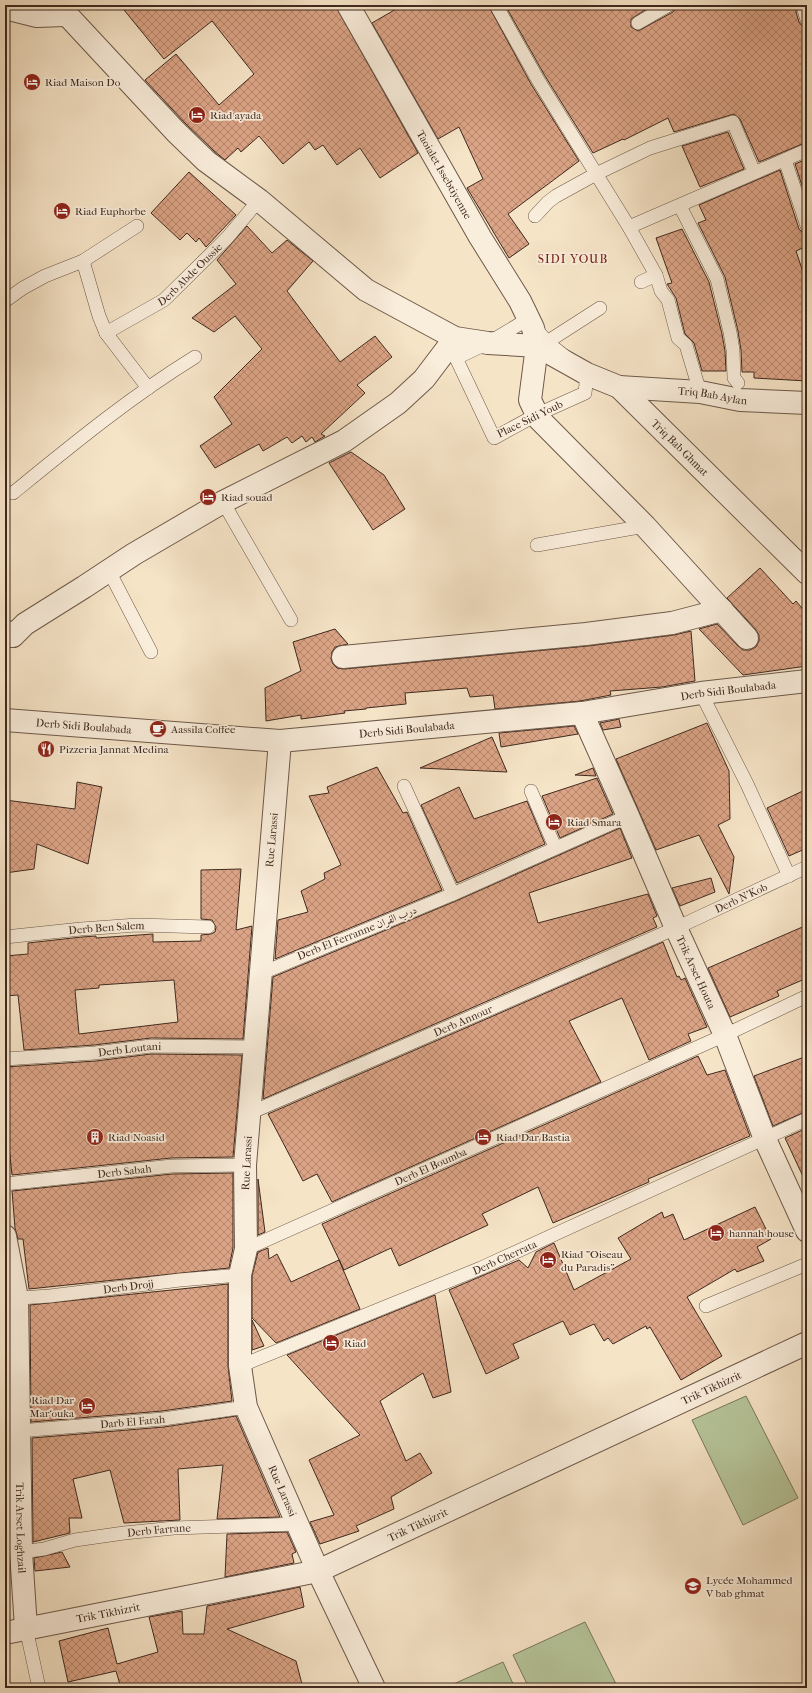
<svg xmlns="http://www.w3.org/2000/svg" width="812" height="1693" viewBox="0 0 812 1693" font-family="'IM FELL French Canon',Amiri,serif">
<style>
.green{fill:#b6c59a;stroke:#7a775c}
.building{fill:url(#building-cross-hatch);stroke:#3f291f;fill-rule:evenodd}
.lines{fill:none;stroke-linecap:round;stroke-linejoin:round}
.lane-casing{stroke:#6d5849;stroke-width:14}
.street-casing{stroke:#6d5849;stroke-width:24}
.lane{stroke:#f9eddb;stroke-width:13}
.street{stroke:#f9eddb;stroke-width:22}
.labels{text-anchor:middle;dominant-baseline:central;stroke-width:3.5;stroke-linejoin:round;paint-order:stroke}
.poi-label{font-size:11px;fill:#3f291f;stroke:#f9eddb;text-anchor:start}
.street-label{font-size:11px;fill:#3f291f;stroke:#f9eddb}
.neighbourhood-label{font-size:12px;letter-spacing:1px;fill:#7a1f14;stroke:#f9eddb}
</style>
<defs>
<pattern id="building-cross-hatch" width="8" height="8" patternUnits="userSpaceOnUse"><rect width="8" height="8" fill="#dca486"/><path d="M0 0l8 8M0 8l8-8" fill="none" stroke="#b4866d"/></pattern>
</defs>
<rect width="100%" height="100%" fill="#f6e4c7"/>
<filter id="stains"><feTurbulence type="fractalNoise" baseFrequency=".005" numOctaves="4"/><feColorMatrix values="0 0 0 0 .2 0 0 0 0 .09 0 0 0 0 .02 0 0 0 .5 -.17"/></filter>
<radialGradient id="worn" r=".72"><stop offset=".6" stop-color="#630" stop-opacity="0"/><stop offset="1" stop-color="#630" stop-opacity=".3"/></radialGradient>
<path class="green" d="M746 1396 798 1498 743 1525 692 1420Z
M585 1622 618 1688H529L513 1655Z
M503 1662 515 1688H450L449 1686Z"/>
<path class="building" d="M120 5H335L418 153 380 178 360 148 337 165 323 145 315 150 309 142 283 164 259 136 241 152 238 148 225 160 214 151 185 123 145 80 176 54 219 105 254 74 212 21 164 59Z
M403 5H488L531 84 579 161 508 214 529 244 509 258 467 188 483 179 459 127 438 139 372 23Z
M505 5H653L631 19V27L638 31 673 12 677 5H797L796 12 799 22 802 26 807 28V142L759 162 740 119 734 114 674 132 668 118 624 140 623 139 593 153 545 76Z
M728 132 744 169 700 187 682 146Z
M807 159V201L795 164Z
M780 170 799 229 802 232 807 234V246L796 251 807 284V381L754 378V372H742L741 350 738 331 725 277 698 223 706 220 699 205Z
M189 172 236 215 206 247 199 238 196 242 187 233 180 240 151 213Z
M247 226 272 253 287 240 313 261 287 291 340 362 375 336 392 357 357 385 365 393 321 434 325 436 315 442 312 437 306 442 302 436 292 443 287 437 263 451 259 444 215 468 200 446 232 424 214 397 262 349 235 316 214 332 192 318 236 284 217 260Z
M682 229 709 282 722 334 725 351 726 371H702L694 343 685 334 676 298 667 284 672 283 656 238Z
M351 452 384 475 405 509 373 530 329 463Z
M760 568 793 604 796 601 807 614V666L743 675 699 629 717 624 738 646 743 650H750L756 647 759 641V635L756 630 727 598Z
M335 629 348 644 335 647 332 652 331 659 333 664 337 668 344 669 588 646 674 635 691 631 695 681 662 687 610 691 611 695 580 701 495 709 493 695 470 697 467 688 405 693 406 704 366 708V709L344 711 345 713 301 719V715L266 721 265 688 301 671 293 642Z
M619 719 621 727 603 730 600 723Z
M707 723 729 771 730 819 718 825 734 857 729 894 699 835 656 850 616 759Z
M574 726 578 734 501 747 499 733Z
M492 737 507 772 420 768Z
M377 767 403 813 407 812 442 890 275 959 278 920 308 912 301 891 325 879 324 873 341 865 309 796 329 793 327 787Z
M593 768 596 776 575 775Z
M597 778 613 814 560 838 542 796Z
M77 782 102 787 88 864 37 844 34 869 5 873V800L75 809Z
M459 787 474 819 527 801 545 844 457 883 421 805Z
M807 789V848L789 856 767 808Z
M620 828 632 858 529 893 538 923 648 894 657 916 653 918 657 927 263 1099 273 977 456 901Z
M241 869 236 930 252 926 243 1039 151 1038 94 1045 24 1050 18 995 5 996V956L28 954V943L82 937 96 936V938L153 934V942L201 941V935L211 934 215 932 216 927 212 920 201 919V870ZM174 980 178 1022 79 1034 75 990 99 988V985Z
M711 878 715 892 680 906 672 888Z
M807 925V978L777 991 779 996 730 1017 708 968Z
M663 942 677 977 679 976 681 980 685 978 707 1027 688 1034 691 1041 649 1060 622 998 569 1021 601 1082 332 1202 317 1174 303 1181 268 1114Z
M151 1054 242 1055 233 1157 171 1158 12 1175 5 1108V1067L96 1061Z
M698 1056 707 1075 725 1070 750 1136 648 1179 649 1182 553 1223 538 1187 482 1214 488 1225 399 1266 391 1248 344 1270 322 1224Z
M807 1056V1111L773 1126 754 1076Z
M807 1128V1185L785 1138Z
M233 1173V1248L229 1268 29 1289 23 1239H18L15 1228 12 1191 172 1174Z
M258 1179 265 1232 258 1235Z
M755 1207 771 1239 757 1247 764 1261 737 1272 735 1269 687 1297 722 1356 681 1380 650 1327 647 1329 646 1326 613 1344 608 1338 604 1341 594 1324 570 1335 563 1321 513 1344 519 1358 486 1374 449 1290 519 1260 528 1268 536 1252 554 1243 574 1290 631 1259 618 1238 662 1212 664 1218 673 1214 684 1240Z
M268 1248 269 1259 277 1254 291 1282 339 1260 360 1309 276 1343 252 1318V1276L258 1252Z
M228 1284V1366L232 1401 162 1411 31 1422 30 1305Z
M435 1295 451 1392 433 1398 423 1373 380 1401 406 1461 420 1453 432 1473 391 1497 394 1509 356 1526 359 1531 320 1544 310 1522 334 1515 309 1460 360 1435 287 1355Z
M252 1320 264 1346 252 1350Z
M5 1359 8 1529H5Z
M236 1416 280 1517 217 1519 223 1465 178 1469 180 1520 124 1523 110 1470 73 1479 82 1518H69L70 1533 33 1542 32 1438 164 1427Z
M287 1532 296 1552 292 1554 294 1563 225 1577 227 1534Z
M62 1552 70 1567 35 1571 34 1558Z
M300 1587 304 1607 227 1629 296 1661 303 1688H121L116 1671 68 1682 59 1641 108 1628 117 1664 158 1652 149 1617 182 1611 183 1634H204L207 1606Z"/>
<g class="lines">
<g class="lane-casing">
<g id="lane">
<path d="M496 5 538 80 629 227 656 275 661 291 668 300 678 338 686 345 700 392"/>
<path d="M806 5 804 10 807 20"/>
<path d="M638 23 669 5"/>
<path d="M785 160 807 226"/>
<path d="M680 206 717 279 730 332 733 350 734 378 738 383"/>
<path d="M535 216 548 202 556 196 596 174 650 148 733 122 754 172"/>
<path d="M629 227 807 150"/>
<path d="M83 261 99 316 106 333 148 388"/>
<path d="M641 282 656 275"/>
<path d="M5 301 23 288 45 276 83 261 137 226"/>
<path d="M528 319 547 342 587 374 585 393 536 415 494 438 456 358 488 343Z"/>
<path id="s1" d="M106 333 164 300 227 238 259 200"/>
<path d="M540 344 547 342 600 308"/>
<path d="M13 493C72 445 130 397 195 357"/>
<path d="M223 502 291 620"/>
<path d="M537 545 645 526"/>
<path d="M109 571 151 652"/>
<path d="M701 693 747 784 789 876"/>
<path d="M404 786 453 894"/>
<path d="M531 791 555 847"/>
<path id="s2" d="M5 937 81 929 137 925 208 927"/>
<path d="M262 973 453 894 628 816"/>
<path id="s3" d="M5 1059 95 1053 151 1046 255 1047"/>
<path id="s4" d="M250 1113 676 928 807 867"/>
<path id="s5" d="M5 1184 172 1166 245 1165"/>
<path id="s6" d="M246 1249 725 1035 807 996"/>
<path id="s7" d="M5 1299 50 1296 180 1280 240 1275"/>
<path d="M706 1306 807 1264"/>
<path id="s8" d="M240 1366 481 1268 807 1119"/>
<path id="s9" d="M19 1431 163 1419 246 1407"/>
<path d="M5 1537 21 1536"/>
<path id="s10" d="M21 1552 44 1549 75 1540 124 1533 174 1528 298 1524"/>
<path d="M26 1628 39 1688"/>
</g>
</g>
<g class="street-casing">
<g id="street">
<path id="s11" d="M59 5 65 15 69 17 176 132 206 161 259 200 366 290 455 338 488 343 537 346 587 374 619 387 807 573"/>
<path id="s12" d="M348 5 480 237 520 301 533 328 537 346 530 400 539 419 645 526 747 638"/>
<path d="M5 8 37 16 65 15"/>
<path id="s13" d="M619 387 700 392 740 400 807 403"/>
<path d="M5 631 7 634 13 636 25 624 84 587 134 554 223 502 344 441 398 403 424 379 455 338"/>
<path d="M343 657 586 634 672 623 722 610"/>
<path id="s14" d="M582 713 628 816 676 928 725 1035 765 1139 807 1231"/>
<path id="s15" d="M5 720 280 741 582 713 701 693 807 681"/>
<path id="s16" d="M280 741 245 1165 246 1249 240 1275V1366L246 1407 318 1571 374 1688"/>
<path id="s17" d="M5 1236 17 1298 21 1552 26 1628"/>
<path id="s18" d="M5 1633 318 1571 807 1343"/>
</g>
</g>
<use href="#lane" class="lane"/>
<use href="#street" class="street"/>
</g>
<defs>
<g id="hotel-disc" transform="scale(0.9)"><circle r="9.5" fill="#8f2418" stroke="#f9eddb"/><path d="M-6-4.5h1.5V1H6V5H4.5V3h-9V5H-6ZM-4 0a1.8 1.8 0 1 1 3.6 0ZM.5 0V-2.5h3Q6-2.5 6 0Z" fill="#fff"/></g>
<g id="cafe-disc" transform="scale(0.9)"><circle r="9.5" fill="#8f2418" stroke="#f9eddb"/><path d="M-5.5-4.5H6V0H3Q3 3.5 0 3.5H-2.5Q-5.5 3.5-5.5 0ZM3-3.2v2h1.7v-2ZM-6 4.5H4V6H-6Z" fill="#fff"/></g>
<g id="restaurant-disc" transform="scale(0.9)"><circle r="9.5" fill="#8f2418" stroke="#f9eddb"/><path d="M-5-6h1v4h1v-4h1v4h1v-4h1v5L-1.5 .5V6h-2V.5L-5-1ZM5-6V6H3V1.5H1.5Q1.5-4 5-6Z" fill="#fff"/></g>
<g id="building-disc" transform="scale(0.9)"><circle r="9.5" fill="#8f2418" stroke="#f9eddb"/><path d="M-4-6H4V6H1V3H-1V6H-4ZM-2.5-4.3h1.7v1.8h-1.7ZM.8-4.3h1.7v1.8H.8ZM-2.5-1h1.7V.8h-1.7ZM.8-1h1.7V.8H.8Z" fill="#fff"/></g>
<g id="school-disc" transform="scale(0.9)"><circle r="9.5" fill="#8f2418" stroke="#f9eddb"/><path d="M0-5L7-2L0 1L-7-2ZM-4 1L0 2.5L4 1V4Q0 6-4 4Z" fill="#fff"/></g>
</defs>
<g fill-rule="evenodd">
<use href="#hotel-disc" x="32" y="82"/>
<use href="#hotel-disc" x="197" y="115"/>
<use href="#hotel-disc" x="62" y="211"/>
<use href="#hotel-disc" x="208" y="497"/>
<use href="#cafe-disc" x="158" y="729"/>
<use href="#restaurant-disc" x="46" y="749"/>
<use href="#hotel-disc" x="554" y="822"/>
<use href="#building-disc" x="95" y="1137"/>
<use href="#hotel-disc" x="483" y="1137"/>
<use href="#hotel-disc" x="716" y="1233"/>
<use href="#hotel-disc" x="548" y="1260"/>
<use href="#hotel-disc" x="331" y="1343"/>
<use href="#hotel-disc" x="87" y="1406"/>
<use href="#school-disc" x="693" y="1586"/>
</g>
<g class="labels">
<g class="poi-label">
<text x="45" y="82">Riad Maison Do</text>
<text x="210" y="115">Riad ayada</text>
<text x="75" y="211">Riad Euphorbe</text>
<text x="221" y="497">Riad souad</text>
<text x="171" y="729">Aassila Coffee</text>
<text x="59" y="749">Pizzeria Jannat Medina</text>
<text x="567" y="822">Riad Smara</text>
<text x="108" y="1137">Riad Noasid</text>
<text x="496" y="1137">Riad Dar Bastia</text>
<text x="729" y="1233">hannah house</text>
<text x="561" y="1254">Riad "Oiseau<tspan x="561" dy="13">du Paradis"</tspan></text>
<text x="344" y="1343">Riad</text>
<text x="74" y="1400" text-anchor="end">Riad Dar<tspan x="74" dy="13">Mar‘ouka</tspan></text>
<text x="706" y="1580">Lycée Mohammed<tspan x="706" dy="13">V bab ghmat</tspan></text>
</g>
<g class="street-label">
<text stroke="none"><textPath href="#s12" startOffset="195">Taoialet Issebtiyenne</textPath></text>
<text stroke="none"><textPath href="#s1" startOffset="103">Derb Abde Oussie</textPath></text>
<text stroke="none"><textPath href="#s13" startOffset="94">Triq Bab Aylan</textPath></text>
<text transform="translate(530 419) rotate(-26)">Place Sidi Youb</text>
<text stroke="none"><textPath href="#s11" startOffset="782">Triq Bab Ghmat</textPath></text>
<text stroke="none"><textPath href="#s15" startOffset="727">Derb Sidi Boulabada</textPath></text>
<text stroke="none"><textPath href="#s15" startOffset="79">Derb Sidi Boulabada</textPath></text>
<text stroke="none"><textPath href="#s15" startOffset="403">Derb Sidi Boulabada</textPath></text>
<text transform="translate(272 840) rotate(-85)">Rue Larassi</text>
<text stroke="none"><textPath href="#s4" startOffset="536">Derb N'Kob</textPath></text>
<text stroke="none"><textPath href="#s2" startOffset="102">Derb Ben Salem</textPath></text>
<text transform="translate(357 933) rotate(-22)">Derb El Ferranne درب الفران</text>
<text stroke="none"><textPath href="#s14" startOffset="283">Trik Arset Houta</textPath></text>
<text stroke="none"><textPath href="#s4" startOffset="232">Derb Annour</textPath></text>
<text stroke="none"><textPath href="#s3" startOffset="125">Derb Loutani</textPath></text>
<text transform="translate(247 1163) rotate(-87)">Rue Larassi</text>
<text stroke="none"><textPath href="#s6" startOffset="202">Derb El Boumba</textPath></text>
<text stroke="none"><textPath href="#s5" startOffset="120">Derb Sabah</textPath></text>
<text stroke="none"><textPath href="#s8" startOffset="286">Derb Cherrata</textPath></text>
<text stroke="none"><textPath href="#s7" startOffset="124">Derb Drojj</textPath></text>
<text stroke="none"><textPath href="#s18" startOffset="753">Trik Tikhizrit</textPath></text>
<text stroke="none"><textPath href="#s9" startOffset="114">Darb El Farah</textPath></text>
<text stroke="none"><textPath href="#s16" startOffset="760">Rue Larassi</textPath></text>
<text stroke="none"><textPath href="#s18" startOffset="429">Trik Tikhizrit</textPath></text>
<text stroke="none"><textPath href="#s17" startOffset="293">Trik Arset Loghzail</textPath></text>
<text stroke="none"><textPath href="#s10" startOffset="140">Derb Farrane</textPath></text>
<text stroke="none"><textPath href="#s18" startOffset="105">Trik Tikhizrit</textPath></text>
</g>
<g class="neighbourhood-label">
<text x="573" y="259">SIDI YOUB</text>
</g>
</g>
<rect width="812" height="1693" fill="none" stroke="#f6e4c7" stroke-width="20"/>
<rect x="6" y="6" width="800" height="1681" fill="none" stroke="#3f291f" stroke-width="2"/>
<rect x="10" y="10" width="792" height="1673" fill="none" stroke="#3f291f"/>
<rect width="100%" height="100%" filter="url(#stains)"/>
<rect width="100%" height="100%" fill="url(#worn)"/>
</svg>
